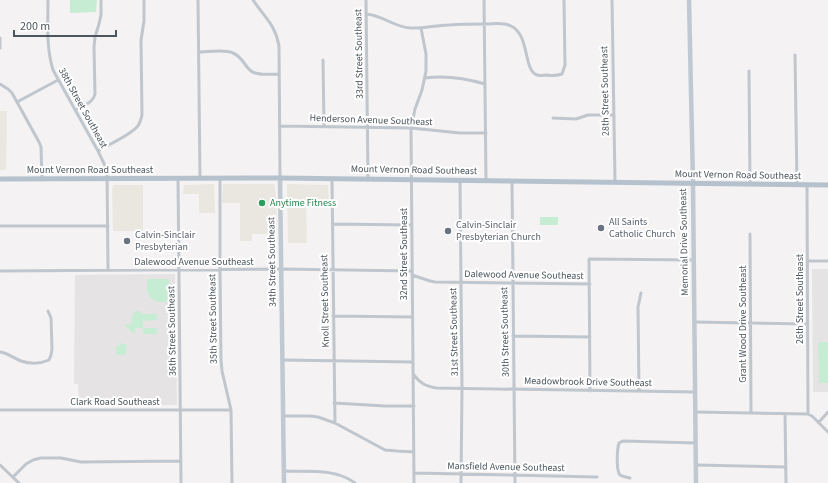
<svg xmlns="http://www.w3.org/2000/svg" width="828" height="483" viewBox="0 0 828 483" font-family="'Source Sans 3',sans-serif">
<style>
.commercial{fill:#eae7e0}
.education{fill:#e5e3e3}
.green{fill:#c6ecd4}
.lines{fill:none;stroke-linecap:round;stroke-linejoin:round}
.street{stroke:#bfc6cd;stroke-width:3}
.secondary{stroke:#c0c9d1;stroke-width:4.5}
.primary{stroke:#b5c2cd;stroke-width:5}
.leisure-dot{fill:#2e9e5b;stroke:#fff;stroke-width:1.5}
.worship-dot{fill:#6b7280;stroke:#fff;stroke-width:1.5}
.labels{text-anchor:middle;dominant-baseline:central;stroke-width:4;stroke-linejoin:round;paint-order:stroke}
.street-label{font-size:10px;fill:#4c565d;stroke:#fff}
.leisure-label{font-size:10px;fill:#27864d;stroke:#fff;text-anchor:start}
.worship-label{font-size:10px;fill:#5b616d;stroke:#fff;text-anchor:start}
</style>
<rect width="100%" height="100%" fill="#f4f2f2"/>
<path class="commercial" d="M0 111H7L6 170H0Z
M214 184 215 213H199V194H183L184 185Z
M223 184H274L276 196 277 234H252V241H240V203H222Z
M287 184 328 185 329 202 306 203 307 243H288Z
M114 185H143V231H113L112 189Z"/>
<path class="education" d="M812 269H828V392H813Z
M175 274 177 405 79 406 78 384H74L75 275Z"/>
<path class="green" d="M70 0H97L96 12 70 13Z
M540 217H558V225H540Z
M147 279H169V302H158L150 298 147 290Z
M135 311H139L143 314H157V320L143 321V328H157V334H143V328H135V333H132L128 328 125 326 126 324 130 325 132 321 131 319Z
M818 342H828V383H819Z
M120 343 127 345 125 355H116V346H120Z"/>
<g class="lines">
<path class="street" d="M48 0C48 24 46 47 53 70L98 151 107 170 108 270
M198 0 200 178
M253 0C265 18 275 24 279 46L280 178
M366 0 368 179
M484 0 486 180
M612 0 615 182
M366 14C382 15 394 27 410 28 423 29 436 25 449 25 462 24 474 24 486 24 494 24 503 22 511 26 530 35 523 70 537 75 540 76 544 75 547 75 552 76 556 76 562 74L565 65 564 0
M0 38V48
M199 52C208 52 225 49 233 53 243 57 244 66 251 71 257 76 271 74 279 74
M795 55 797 185
M323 60 324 126
M749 71 750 184
M425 78C446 75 465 78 485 84
M0 84 8 89 12 93 39 142 41 147 42 179
M17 102 58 80
M75 110C83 106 93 103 95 94L94 47 95 37 99 24 101 15V0
M553 118 576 119 588 115H614
M280 126 411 128 460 133H486
M98 151C108 145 130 135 137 127 140 124 141 119 142 115L141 40 144 21V0
M178 178 181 483
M220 178V270L221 360 222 371 231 410 232 483
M332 179 335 423
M460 180 462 389 461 483
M512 181 515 483
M807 185 808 414
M333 224 412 225
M0 226H108
M750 234 751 413
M808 261H828
M0 271 281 269 412 271
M412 275 430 281 435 282 590 284
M333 316 412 317
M694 322 808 324
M513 336 590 337
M0 352C8 353 13 358 21 361 30 364 40 364 49 360L51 355 52 349 51 318 48 311
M283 360 413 362
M414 375C420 383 425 386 436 388L695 392
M590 391 589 259 693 260
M639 391 638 307 641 293
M334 403 385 406H414
M0 410H231
M695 412 808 414 812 416 828 432
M785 414 786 483
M283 416H310L318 417 335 423 385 450 397 451 414 452
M819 422 828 412
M0 465 19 483
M696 465 786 467
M284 471C308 472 335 468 355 483
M414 473 597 477
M13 477 26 464 33 460 41 458H61L81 462 181 461
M630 478C627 477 623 477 620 475 616 471 617 449 619 443L623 441 696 443
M414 483 411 128 415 109 422 90 426 71V54L421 28"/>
<path class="secondary" d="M689 0 693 183 696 483
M280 178 284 483"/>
<path class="primary" d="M0 179 280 178 828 185"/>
</g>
<circle class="leisure-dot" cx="262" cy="203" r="4"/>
<g class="worship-dot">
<circle cx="601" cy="228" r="4"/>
<circle cx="448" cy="231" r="4"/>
<circle cx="127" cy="241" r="4"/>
</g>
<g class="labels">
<g class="street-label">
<text transform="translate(359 54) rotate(-91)">33rd Street Southeast</text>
<text transform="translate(605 91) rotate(-91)">28th Street Southeast</text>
<text transform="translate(83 108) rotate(61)">38th Street Southeast</text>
<text transform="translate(371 120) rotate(2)">Henderson Avenue Southeast</text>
<text x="90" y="170">Mount Vernon Road Southeast</text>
<text transform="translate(414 170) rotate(1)">Mount Vernon Road Southeast</text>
<text transform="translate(738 175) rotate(1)">Mount Vernon Road Southeast</text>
<text transform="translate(684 242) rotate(-91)">Memorial Drive Southeast</text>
<text transform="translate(404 254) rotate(-90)">32nd Street Southeast</text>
<text x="194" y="262">Dalewood Avenue Southeast</text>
<text transform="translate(272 262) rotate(-91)">34th Street Southeast</text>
<text transform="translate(524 275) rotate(1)">Dalewood Avenue Southeast</text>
<text transform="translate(800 299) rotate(-90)">26th Street Southeast</text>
<text transform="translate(325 301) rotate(-91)">Knoll Street Southeast</text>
<text transform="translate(213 319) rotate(-91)">35th Street Southeast</text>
<text transform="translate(743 324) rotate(-90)">Grant Wood Drive Southeast</text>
<text transform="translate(172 331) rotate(-91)">36th Street Southeast</text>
<text transform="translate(454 332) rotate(-91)">31st Street Southeast</text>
<text transform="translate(505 332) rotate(-91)">30th Street Southeast</text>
<text transform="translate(588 382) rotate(1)">Meadowbrook Drive Southeast</text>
<text x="115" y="402">Clark Road Southeast</text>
<text transform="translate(506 467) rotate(1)">Mansfield Avenue Southeast</text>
</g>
<g class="leisure-label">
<text x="270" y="203">Anytime Fitness</text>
</g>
<g class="worship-label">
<text x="609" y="222">All Saints<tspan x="609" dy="12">Catholic Church</tspan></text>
<text x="456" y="225">Calvin-Sinclair<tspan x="456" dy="12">Presbyterian Church</tspan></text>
<text x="135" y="235">Calvin-Sinclair<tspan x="135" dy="12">Presbyterian</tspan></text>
</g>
</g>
<path d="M14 30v6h102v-6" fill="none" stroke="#4c565d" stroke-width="2"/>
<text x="20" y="30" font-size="12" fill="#4c565d" stroke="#ffffff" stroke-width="3" paint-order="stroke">200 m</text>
</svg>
